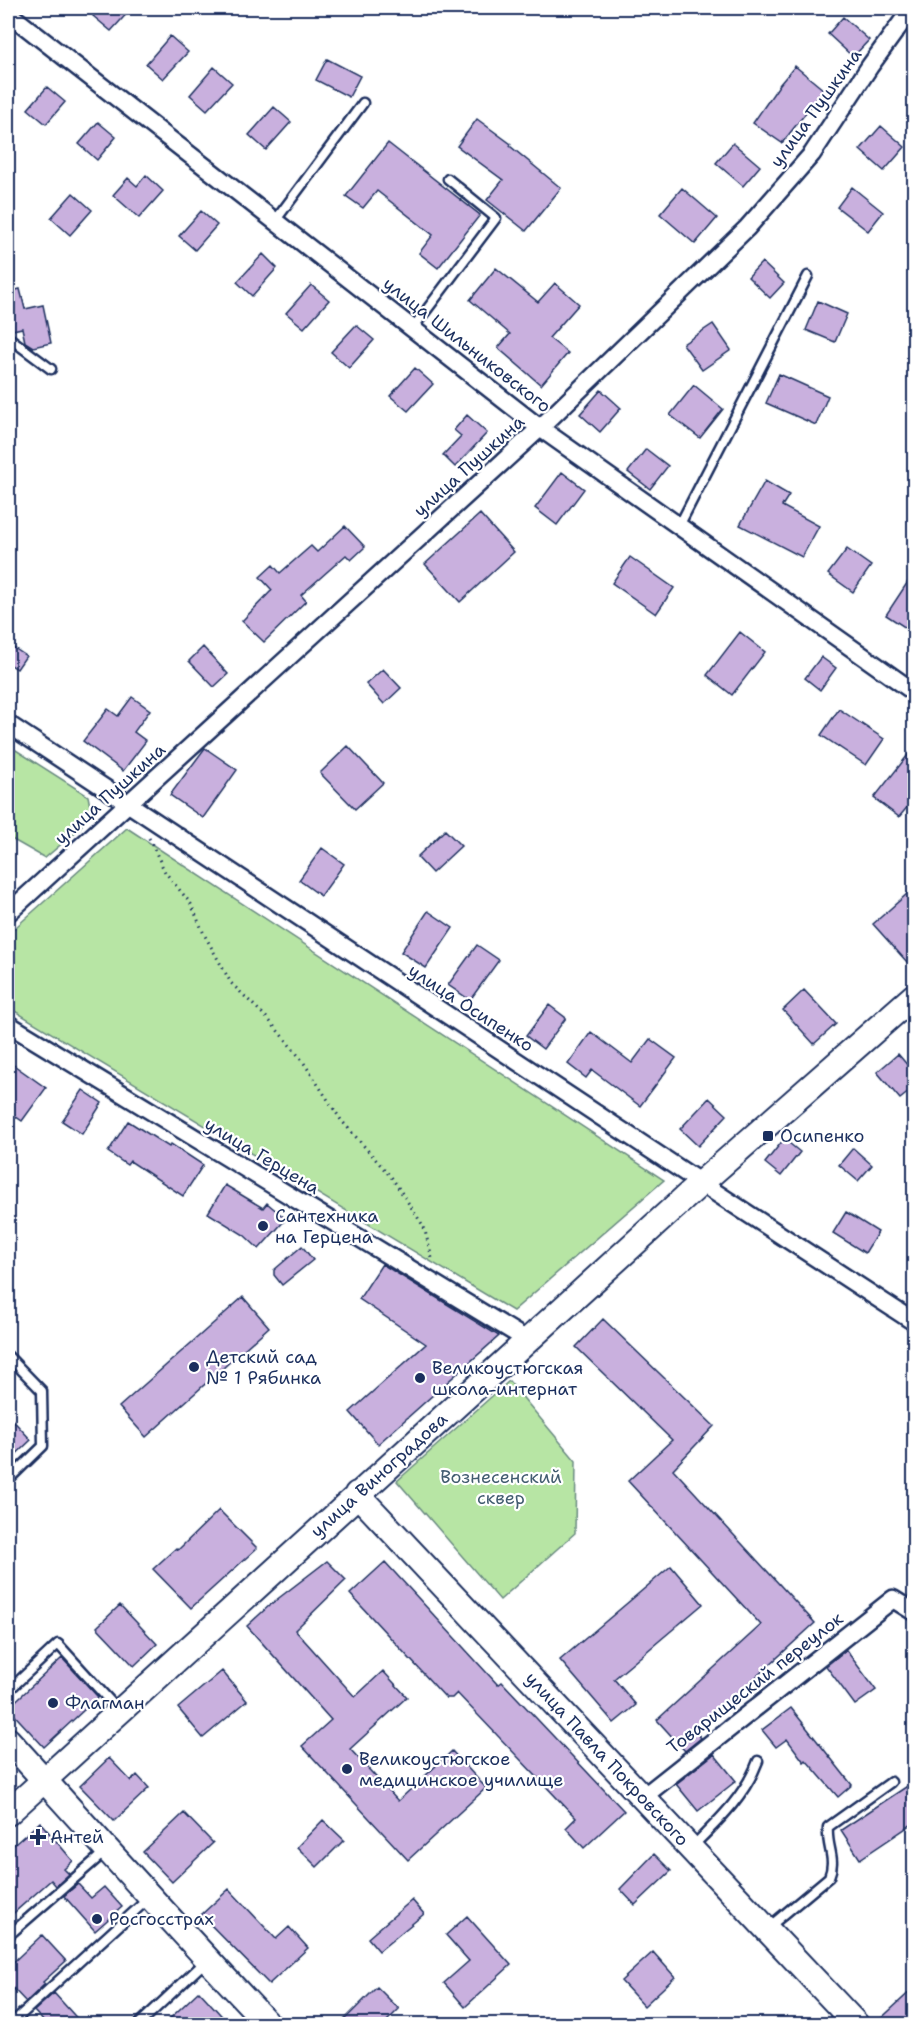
<svg xmlns="http://www.w3.org/2000/svg" width="922" height="2032" viewBox="0 0 922 2032" font-family="'Shantell Sans',sans-serif">
<style>
.green{fill:#b7e5a4;stroke:#698a81;stroke-width:1.5}
.building{fill:#c9b0de;stroke:#1b2f5e;stroke-width:1.5}
.lines{fill:none;stroke-linecap:round;stroke-linejoin:round}
.lane-casing{stroke:#1b2f5e;stroke-width:13}
.street-casing{stroke:#1b2f5e;stroke-width:21}
.secondary-casing{stroke:#1b2f5e;stroke-width:28}
.path{stroke:#1b2f5e;stroke-width:3;stroke-dasharray:1.5 4.5;stroke-linecap:butt}
.lane{stroke:#fff;stroke-width:8}
.street{stroke:#fff;stroke-width:16}
.secondary{stroke:#fff;stroke-width:24}
.poi-dot{fill:#1b2f5e;stroke:#fff;stroke-width:2}
.labels{text-anchor:middle;dominant-baseline:central;stroke-width:4.5;stroke-linejoin:round;paint-order:stroke}
.street-label{font-size:18px;fill:#1b2f5e;stroke:#fff}
.poi-label{font-size:18px;fill:#1b2f5e;stroke:#fff;text-anchor:start}
.park-label{font-size:18px;fill:#425c70;stroke:#fff}
</style>
<rect width="100%" height="100%" fill="#fff"/>
<filter id="ink" filterUnits="userSpaceOnUse"><feTurbulence type="fractalNoise" baseFrequency=".0167" numOctaves="2"/><feDisplacementMap in="SourceGraphic" scale="12" xChannelSelector="R" yChannelSelector="G"/><feConvolveMatrix kernelMatrix="1 2 1 2 8 2 1 2 1" color-interpolation-filters="sRGB"/></filter>
<g filter="url(#ink)">
<path class="green" d="M8 745 88 796 91 811 79 829 45 858 8 837Z
M127 828 664 1180 513 1311 8 1007V934Z
M509 1381 576 1461 575 1533 500 1600 397 1481Z"/>
<path class="building" d="M100 8H132L111 31 93 16Z
M843 17 869 40 853 57 828 34Z
M170 36 188 52 163 79 146 64Z
M327 59 360 76 349 97 316 80Z
M795 66 824 90 782 143 753 123 780 84Z
M214 67 232 83 207 110 190 95Z
M47 87 65 102 46 124 28 109Z
M274 107 291 122 266 150 249 135Z
M477 119 511 144 510 146 561 188 526 231 487 200 503 180 457 146Z
M98 122 116 137 97 160 79 144Z
M881 126 905 147 884 171 860 150Z
M388 143 480 215 438 268 419 253 433 235 377 191 363 208 346 196Z
M733 143 760 166 743 186 716 163Z
M146 175 163 191 139 218 113 195 128 178 137 186Z
M852 187 883 212 868 231 837 207Z
M682 188 717 218 695 244 660 214Z
M73 193 92 210 70 235 51 218Z
M201 211 217 225 195 250 179 236Z
M263 254 277 268 252 296 237 282Z
M762 262 784 283 770 298 748 277Z
M496 268 538 302 555 283 579 304 549 338 568 353 541 385 498 348 510 334 470 300Z
M311 285 329 300 304 328 286 313Z
M20 289 25 309 43 305 51 343 33 347 25 342 22 328 8 331V292Z
M818 301 847 314 835 342 806 330Z
M713 324 731 350 702 370 683 344Z
M356 325 374 340 349 368 331 352Z
M415 368 433 384 408 411 390 396Z
M779 374 828 396 816 425 766 403Z
M694 385 723 409 700 438 670 415Z
M601 390 621 408 600 432 580 414Z
M467 415 487 433 455 467 443 455 461 436 454 430Z
M646 449 668 466 650 489 628 472Z
M562 472 584 489 557 525 535 508Z
M765 481 789 495 782 506 819 526 802 557 740 525Z
M480 514 514 552 460 602 425 564Z
M345 526 365 547 351 560 346 555 301 595 306 601 264 642 242 621 272 590 260 577 273 565 280 573 311 546 317 552Z
M847 549 871 566 853 592 828 574Z
M630 557 674 588 656 614 612 583Z
M915 571V614L906 628 886 615Z
M740 632 765 652 732 695 707 675Z
M8 644 26 656 17 669 8 663Z
M203 647 228 674 214 687 189 661Z
M821 657 836 668 820 690 805 678Z
M383 669 401 688 384 704 366 684Z
M132 697 150 710 134 732 146 741 123 771 83 741 108 709 118 716Z
M839 709 884 739 866 765 821 735Z
M348 746 383 783 355 809 320 773Z
M915 746V798L899 817 874 798Z
M205 748 237 770 203 818 170 795Z
M445 830 461 846 432 873 417 857Z
M322 848 344 864 321 896 299 880Z
M915 887V955L907 962 873 924Z
M428 911 453 928 426 968 401 952Z
M477 945 499 960 470 1000 448 985Z
M804 990 836 1024 814 1044 783 1010Z
M549 1005 566 1018 543 1049 526 1036Z
M591 1032 632 1063 650 1039 676 1058 640 1106 592 1070 586 1078 568 1064Z
M898 1054 915 1074V1087L900 1099 877 1072Z
M8 1061 46 1088 22 1121 8 1111Z
M83 1090 102 1103 82 1134 62 1121Z
M709 1098 727 1115 698 1146 680 1129Z
M128 1121 169 1147 171 1144 203 1165 183 1196 130 1161 127 1165 108 1152Z
M784 1139 800 1152 781 1176 765 1163Z
M853 1148 872 1165 858 1181 839 1165Z
M225 1185 263 1208 267 1203 286 1219 259 1249 244 1235 208 1213Z
M846 1212 878 1232 865 1253 833 1233Z
M302 1246 313 1260 282 1285 274 1275V1270Z
M382 1264 499 1336 378 1444 350 1412 426 1344 359 1299Z
M243 1297 269 1327 146 1437 119 1407Z
M603 1319 714 1426 673 1469 815 1623 696 1732 701 1738 685 1751 657 1720 761 1625 628 1481 672 1440 576 1347Z
M8 1415 31 1440 8 1462Z
M219 1510 257 1548 191 1608 153 1569 176 1548 178 1550Z
M327 1561 346 1580 295 1630 355 1697 383 1671 407 1697 350 1749 398 1801 452 1751 486 1788 408 1860 302 1746 331 1720 247 1626 271 1604Z
M385 1562 498 1685 502 1682 624 1811 584 1848 566 1828 576 1818 457 1693 452 1698H446L350 1594Z
M671 1566 703 1604 614 1679 636 1705 614 1723 560 1660Z
M120 1605 157 1644 134 1666 97 1627Z
M846 1650 876 1690 855 1705 826 1666Z
M62 1658 98 1697 44 1747 8 1708Z
M222 1671 247 1701 203 1738 178 1708Z
M791 1708 852 1785 838 1797 806 1760 804 1762 787 1739 776 1747 762 1730Z
M714 1754 736 1781 698 1811 676 1784Z
M109 1758 131 1781 137 1775 149 1788 114 1821 80 1786Z
M915 1781V1822L860 1859 841 1830Z
M184 1813 213 1843 172 1882 143 1852Z
M323 1820 344 1840 317 1867 297 1847Z
M40 1822 73 1861 64 1869 69 1874 56 1886 51 1880 8 1918V1850Z
M654 1854 671 1871 635 1905 620 1889Z
M78 1884 91 1898 104 1887 122 1907 95 1931 64 1896Z
M229 1889 276 1939 289 1927 308 1948 269 1984 201 1915Z
M412 1900 424 1914 379 1951 368 1938Z
M467 1916 511 1965 465 2007 444 1983 469 1961 446 1935Z
M42 1935 66 1961 43 1982 45 1984 26 2002 8 1983V1967Z
M653 1952 675 1977 644 2006 621 1981Z
M377 1987 399 2009 383 2025H339Z
M915 1987V2025H874Z
M199 1991 230 2025H163Z
M54 1993 83 2025H47L34 2011Z"/>
<g class="lines">
<g class="lane-casing">
<path id="lane" d="M275 221 363 103
M413 328 496 218 448 179
M8 337 51 369
M679 526 808 276
M8 1356 42 1391 43 1446 8 1480
M8 1691 58 1644 119 1711
M693 1846C718 1821 745 1796 758 1761
M769 1927 829 1877C837 1858 826 1847 828 1827L891 1782
M8 1936 106 1851
M13 2022 148 1899
M139 2024 206 1961"/>
</g>
<g class="street-casing">
<path id="street" d="M8 13 540 428 914 692
M8 724 701 1183 914 1322
M8 913 540 428 747 228 812 154 870 66 912 8
M8 1024 527 1340
M643 1797 893 1599 914 1612"/>
</g>
<g class="secondary-casing">
<path id="secondary" d="M357 1494 856 2024
M8 1740C94 1835 180 1931 268 2024
M8 1813 701 1183 914 996"/>
</g>
<path class="path" d="M149 838 165 872 191 904 204 934 231 983 268 1019 302 1060 341 1120 392 1178 424 1227 433 1262"/>
<use href="#lane" class="lane"/>
<use href="#street" class="street"/>
<use href="#secondary" class="secondary"/>
</g>
</g>
<g class="poi-dot">
<rect x="762" y="1130" width="12" height="12" rx="3"/>
<circle cx="263" cy="1226" r="6"/>
<circle cx="194" cy="1367" r="6"/>
<circle cx="420" cy="1378" r="6"/>
<circle cx="53" cy="1703" r="6"/>
<circle cx="347" cy="1769" r="6"/>
<path d="M35 1828h6v6h6v6h-6v6h-6v-6h-6v-6h6z"/>
<circle cx="97" cy="1919" r="6"/>
</g>
<g class="labels">
<g class="street-label">
<text transform="translate(816 108) rotate(-54)">улица Пушкина</text>
<text transform="translate(467 345) rotate(38)">улица Шильниковского</text>
<text transform="translate(469 466) rotate(-42)">улица Пушкина</text>
<text transform="translate(110 794) rotate(-42)">улица Пушкина</text>
<text transform="translate(471 1008) rotate(33)">улица Осипенко</text>
<text transform="translate(262 1156) rotate(31)">улица Герцена</text>
<text transform="translate(379 1475) rotate(-42)">улица Виноградова</text>
<text transform="translate(755 1683) rotate(-38)">Товарищеский переулок</text>
<text transform="translate(607 1759) rotate(47)">улица Павла Покровского</text>
</g>
<g class="poi-label">
<text x="780" y="1136">Осипенко</text>
<text x="275" y="1216">Сантехника<tspan x="275" dy="21">на Герцена</tspan></text>
<text x="206" y="1357">Детский сад<tspan x="206" dy="21">№ 1 Рябинка</tspan></text>
<text x="432" y="1368">Великоустюгская<tspan x="432" dy="21">школа-интернат</tspan></text>
<text x="65" y="1703">Флагман</text>
<text x="359" y="1759">Великоустюгское<tspan x="359" dy="21">медицинское училище</tspan></text>
<text x="50" y="1837">Антей</text>
<text x="109" y="1919">Росгосстрах</text>
</g>
<g class="park-label">
<text x="501" y="1477">Вознесенский<tspan x="501" dy="21">сквер</tspan></text>
</g>
</g>
<rect width="922" height="2032" fill="none" stroke="#fff" stroke-width="30"/>
<rect x="15" y="15" width="892" height="2002" fill="none" stroke="#1b2f5e" stroke-width="2" filter="url(#ink)"/>
</svg>
